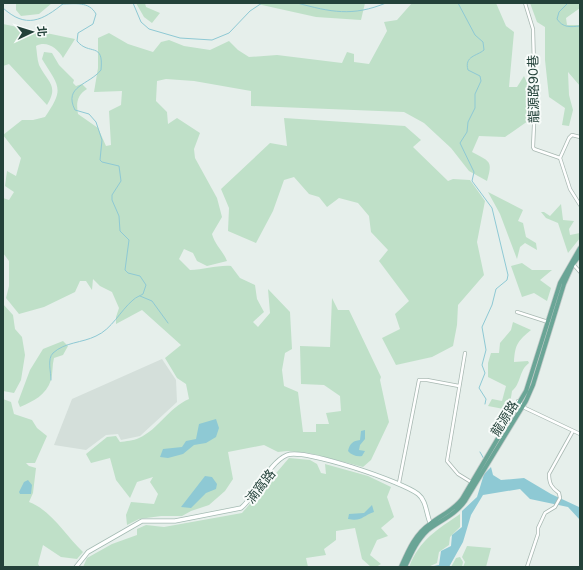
<svg xmlns="http://www.w3.org/2000/svg" width="583" height="570" viewBox="0 0 583 570" font-family="Inter,'Noto Sans TC',sans-serif">
<style>
.built{fill:#d4dfda}
.green{fill:#bfe0c8}
.water{fill:#8ec9d4}
.lines{fill:none;stroke-linecap:round;stroke-linejoin:round}
.stream{stroke:#8ec9d4;stroke-width:1}
.street-casing{stroke:#a8b8b2;stroke-width:4}
.secondary-casing{stroke:#a4bbb3;stroke-width:5}
.primary-casing{stroke:#c2cac8;stroke-width:5.5}
.street{stroke:#fff;stroke-width:2.5}
.secondary{stroke:#fff;stroke-width:3.5}
.primary{stroke:#6aa596;stroke-width:4}
.labels{text-anchor:middle;dominant-baseline:central;stroke-width:4;stroke-linejoin:round;paint-order:stroke}
.street-label{font-size:13px;fill:#24423a;stroke:#f7fbf9}
</style>
<rect width="100%" height="100%" fill="#e6efeb"/>
<path class="built" d="M162 359 176 380 177 402 140 436 121 440 118 434 106 435 86 450 54 445 72 399Z"/>
<path class="green" d="M16 3H52L39 14 21 16 16 10Z
M136 3H145L146 7 160 13 152 23 144 17Z
M253 3H365L361 20 316 17Z
M412 3H496L506 26 514 32 509 87H517L524 76 528 85 532 106 528 121 505 137 479 136 472 152C490 162 493 160 487 181L469 171 451 148 424 123 404 112 251 106V91L194 81 166 79 157 81 156 101 167 112 168 124 177 118 200 133 194 149 195 158 217 198 222 217 212 234C215 245 223 251 227 261L207 266 197 261 193 253 184 249 179 259 190 270C204 270 217 265 231 266L240 278 255 285 257 299 264 312 253 322 258 327 270 313 268 289 290 312 292 349 285 353 282 370 284 386 298 392 303 432H316V424H329L326 413 341 411 340 396 324 385 301 384 300 346 330 347 332 298 338 310H349L381 377 380 380 389 422 371 460 363 467 309 453 287 451 278 452 264 445 228 452 233 479 225 491 209 505 191 511 182 516H161L139 519 127 525 126 515 131 502 154 504 158 494 150 482 153 477 137 482 130 498 116 480 110 458 91 463 86 454 107 437 116 436 120 442C126 441 133 441 139 438 159 429 168 408 189 399L186 384 177 378 165 358 181 345 142 310 116 324V317L119 308 112 292 100 286 93 279 92 290 86 281H80L75 292 44 307 19 314 6 298 9 286V261L3 253V198L9 200 14 192 5 186 7 171 16 176 21 158 3 135 22 120H33L45 117C65 88 59 87 42 59L44 52 52 53 59 65 74 80 73 83 76 86 82 84 87 89C77 95 76 103 78 114L98 128 106 146 111 145 109 111 121 105 122 91 94 92 98 68V38L109 33 128 44 153 52 161 42 169 40 184 46 210 50 229 41 238 50 249 57 277 55 342 63 347 52 354 54V62L369 64 387 31 384 22 397 20Z
M530 3H580V8L566 18 567 25H580V86L568 72 569 95 573 110 569 126 562 125 565 108 549 97 545 60V27L537 22Z
M3 24 75 39 63 58C58 49 47 40 36 46 37 52 37 59 39 65 48 83 59 85 47 105L9 64 3 66Z
M284 118 405 126 421 140 413 147 448 181 453 179 470 180 485 201 477 242 484 275 458 305 457 325 453 346 432 357 396 365 382 338 400 329 395 314 409 301 379 261 388 250 371 232 369 216 358 203 339 198 327 207 319 197 309 194 294 177 284 180 273 211 256 243 228 231 229 208 221 189 270 143 287 146Z
M488 192 523 210 518 221 523 223 526 237 536 243 537 250 525 243 520 247 517 259 500 214Z
M561 204 563 220 574 221 569 229 570 235 580 233V238L568 253 558 223 546 218 541 212H544L550 216Z
M522 263 532 270H552L540 280 551 288 547 301 534 293 522 297 511 266Z
M3 304 13 315 15 329 22 337 25 355 21 380 14 393 3 391Z
M513 322 531 330C518 341 515 344 514 362L528 361 529 363C519 370 521 384 512 391L509 410 488 406 492 399 502 401 506 386 488 377V363L491 353H499L500 343 511 330Z
M63 341 68 346 63 355 54 358C52 365 53 373 51 380 46 395 34 401 20 407L18 402 30 370 43 349Z
M3 399 11 402 14 414 32 420 37 428 47 436 35 463H26L29 466 36 468 33 493 29 502C51 510 66 536 83 552L77 559 61 557 43 545 38 564 40 567H3Z
M289 458 310 460 317 464 321 473 326 474 325 464 368 476 391 487 387 497 394 517 381 528 388 536 377 540 370 555 381 564 376 567H371L362 559 355 528 336 531V540L324 549 326 555 306 558 308 567H83L87 558 112 544 137 535V529L146 525 164 527 242 513Z
M460 514V527L450 537 449 545 439 552 437 563 428 567H409C420 539 437 530 460 514Z
M467 546 491 548 486 567H463L465 562 462 557Z
M460 557 463 562 462 567H451L456 558Z"/>
<path class="water" d="M216 419 219 428 216 437 206 443 194 445 183 454 168 458 160 457 163 449 182 447 186 441 196 439 199 424Z
M365 430V439L360 445 359 450 365 451 362 456C357 457 351 455 348 451 350 443 353 441 360 440L361 431Z
M491 467 493 475 501 480 524 478 551 494 579 507 580 520 568 507 530 499 520 489 483 495 471 515 463 542 449 567H429L439 565 441 551 451 546 452 535 462 527V511L477 497 484 474Z
M205 476 212 477 217 484 216 489 206 493 191 508 181 507Z
M28 480 32 485 31 494H20L19 492 24 482Z
M372 505 374 512C362 516 362 522 348 519L349 514 364 513Z"/>
<g class="lines">
<path class="stream" d="M133 3 141 22 149 29 180 38 212 40 229 33 250 11 262 3
M297 3C331 12 352 17 386 3
M458 3 475 35 483 42 484 50C477 56 464 56 468 70L480 76 481 81 475 94V108L468 122 467 132 460 143 474 172 472 181 492 208 508 275 507 280 496 289 492 305 482 327 486 350 482 365 485 373 479 388 486 399 485 404
M568 3 559 12 557 19C563 28 570 27 580 26
M3 8C26 29 42 21 64 3
M140 296 152 301 168 323
M51 380C51 372 47 359 53 353 65 342 82 343 96 336 112 329 120 311 133 300 136 297 140 296 143 294L146 285 140 276 128 273 125 270 129 240 120 231 119 216 112 200V195L121 181 119 166 102 162 100 160 102 140 96 122 89 114 75 110C63 86 89 85 101 70 104 41 89 56 77 41L78 33 93 24 96 14C89 1 75 4 62 4
M480 452 484 459"/>
<g class="street-casing">
<path id="street" d="M525 3 533 29 535 103 533 147 534 149 560 158
M580 137 572 135 569 138 560 158 570 189 580 205
M573 264 580 272
M517 312 548 322
M465 353 447 461 458 474 471 482
M518 401 525 408 580 434
M399 483 419 380H427L459 386
M527 567 538 534V528L545 513 555 507 560 498 559 493C552 488 549 484 549 474L573 431"/>
</g>
<g class="secondary-casing">
<path id="secondary" d="M76 567 88 552 142 521H175L241 508C257 495 268 463 287 455 304 448 403 482 418 494 427 501 426 515 431 525"/>
</g>
<g class="primary-casing">
<path id="primary" d="M401 567C408 551 415 534 430 524 441 515 453 511 462 499L526 391 560 283 580 248
M405 567C411 554 417 540 428 530 441 520 455 515 465 501L526 401 533 385 564 284 573 264 580 255"/>
</g>
<use href="#street" class="street"/>
<use href="#secondary" class="secondary"/>
<use href="#primary" class="primary"/>
</g>
<g class="labels">
<g class="street-label">
<text transform="translate(533 89) rotate(-91)">龍源路90巷</text>
<text transform="translate(504 418) rotate(-58)">龍源路</text>
<text transform="translate(260 486) rotate(-52)">湳窩路</text>
</g>
</g>
<rect width="583" height="570" fill="none" stroke="#24423a" stroke-width="8"/>
<g transform="translate(32 32) rotate(86)" stroke="#f7fbf9" stroke-width="3" paint-order="stroke">
<path d="M0-3L7 15L0 10L-7 15Z" fill="#24423a"/>
<text y="-6" font-size="11" font-weight="bold" text-anchor="middle" fill="#24423a">北</text>
</g>
</svg>
